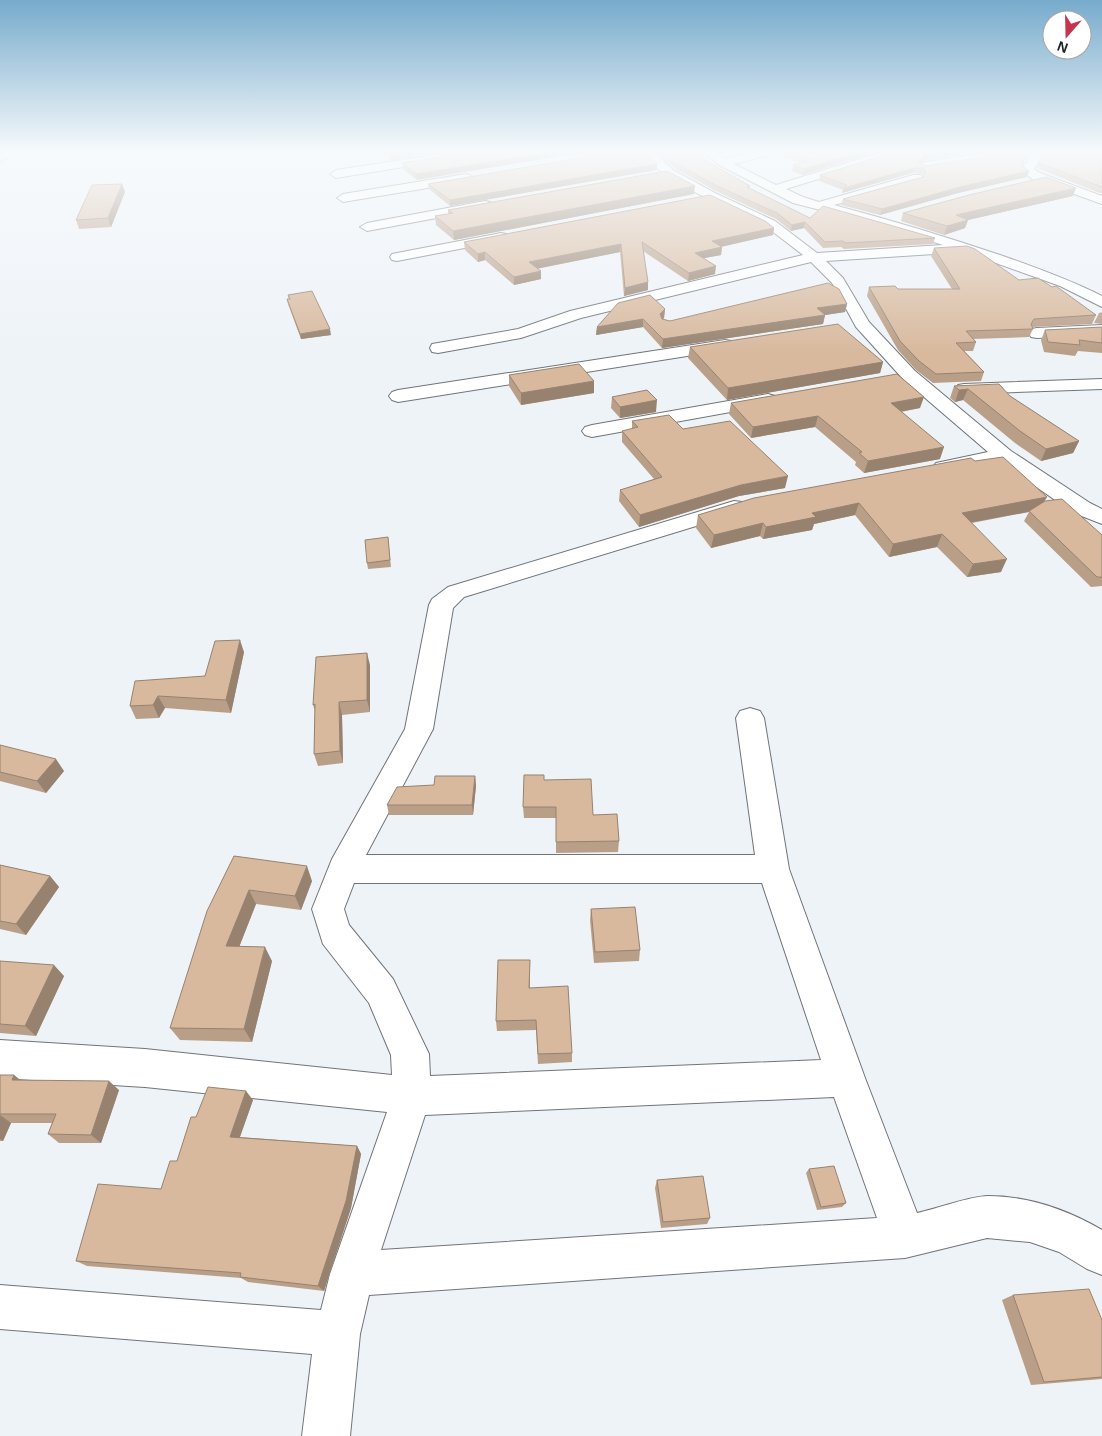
<svg xmlns="http://www.w3.org/2000/svg" width="1102" height="1436" viewBox="0 0 1102 1436" font-family="Helvetica,sans-serif">
<style>
.lines{fill:none;stroke-linecap:round;stroke-linejoin:round}
.minor-casing{stroke:#707479;stroke-width:2}
.minor{fill:#fff;fill-rule:evenodd}
.wall{fill:#ba9f88}
.shaded-wall{fill:#97826f}
.building{fill:#d8b99e;stroke:#97826f}
</style>
<rect width="100%" height="100%" fill="#eef3f8"/>
<g class="lines">
<g class="minor-casing">
<path id="minor" d="M3 152H17L0 162V154Z
M454 152H483L477 155 336 178 330 174 336 170Z
M641 152H654L673 170 715 193 775 221 817 253 943 245 875 224 793 203 719 165 705 152H718L725 159 754 152H775L773 154 734 164 776 185 882 152H901L899 154 786 189 803 197 819 202 913 175H921L923 178 921 181 834 205C891 220 947 237 1003 256 1037 268 1070 280 1102 296V307L1060 286 965 252 826 261 843 278 869 322 915 371 1011 451 1090 503 1102 509V524L1074 513 1000 462 943 473 936 471 933 467 936 463 988 452 903 379 856 327 832 283 811 262 581 318 521 338 438 353 432 352 430 348 432 344 518 329 570 311 803 255C791 246 779 236 766 227 725 201 673 192 641 152Z
M993 152H1023L1017 155 924 170 918 166 924 162Z
M1030 152H1042L1043 155 1034 169 1040 173 1102 196V204L1032 179 1021 170 1031 155Z
M466 174 470 175 472 178 470 181 343 202 337 198 343 194Z
M485 201 490 202 491 205 490 208 367 231 360 227 367 223Z
M501 233 506 234 508 237 506 240 397 261 392 260 390 257 392 254 397 253Z
M1102 325V335L1037 338 1031 337 1029 333 1031 329 1037 328Z
M725 340 731 341 733 345 731 349 398 402 392 400 389 396 392 392 398 390Z
M1102 379V389L964 394 958 393 955 389 958 385 964 384Z
M768 394 775 396 777 400 775 404 592 437 585 435 582 431 585 427 592 425Z
M734 501 742 502 745 507 742 512 464 597 453 608 433 729 366 855H755L736 718 740 711 750 708 760 711 764 718 789 869 865 1078 917 1213C936 1209 971 1196 988 1196 1028 1196 1068 1210 1102 1230V1275L1087 1269 1059 1252 1030 1242 987 1238 905 1258 369 1295 360 1334 350 1436H302L312 1354 0 1329V1285L321 1310 330 1274 387 1112 145 1087 0 1078V1040L145 1049 392 1075 391 1055 369 1003 323 944 312 909 332 859 405 729 429 605 432 599 448 587ZM354 883H762L821 1060 430 1076 429 1054 393 979 349 925 344 909ZM834 1097 877 1218 381 1250 425 1115Z"/>
</g>
<use href="#minor" class="minor"/>
</g>
<path class="wall" d="M383 152H440L391 160 383 154Z
M472 152 417 180 403 169 402 163Z
M656 152H700L693 154 750 186 749 188 810 218 935 238 933 244 844 249 841 247 823 248 804 228 791 231 776 219 716 191 674 168Z
M776 152H875L802 175 792 171 793 165 802 163 776 154Z
M1029 152 1022 165 1029 171 1027 177 958 193 880 215 841 205 843 199 923 177V174L912 173 842 193 843 190 819 181 820 175 924 160 921 163 926 166Z
M1102 152V194L1037 168 1039 163Z
M657 164 656 170 450 206 429 189 428 184Z
M122 184 125 192 111 227 79 229 76 220Z
M694 194 454 240 436 225 435 216 448 214V210Z
M1073 196 968 220 965 228 944 235 901 221 903 213Z
M774 228 773 235 721 247H722L721 255 704 258 715 274 688 281 643 251 648 290 624 296 620 252 537 269 541 279 514 285 485 260 478 262 465 250 464 242Z
M934 248 1019 280 1096 315 1092 324 1032 327 1033 329 1029 337 973 339 976 342 973 351H964L984 372 981 381 933 383 916 370 898 350 867 296 869 287 898 289H952L931 256Z
M288 295 331 335 301 339 288 304 287 299H289Z
M847 304 845 312 825 315 823 324 662 348 643 327 596 335 597 327 665 309 664 318 663 319 670 321Z
M1102 312V324L1094 323 1099 313Z
M1102 327V353L1078 351 1075 356 1044 352 1041 340 1045 330Z
M690 347 883 362 880 373 727 400 688 358Z
M509 375 594 393 521 405 509 386Z
M954 386 1010 396 1079 441 1073 453 1041 461 1015 443 963 400 955 402 950 398Z
M612 397 656 412 620 418 611 408Z
M731 403 920 408 901 412 940 459 864 473 855 465 856 462 815 427 751 438 729 414Z
M632 421 683 429 785 488 739 496 639 527 619 501 620 490 654 479 622 442V431L632 429Z
M975 461 1044 502 1102 535V586L1091 587 1024 521 1029 512 972 523 1001 572 967 577 937 547 889 557 855 515 814 524 812 530 763 539 760 536 711 548 696 528 698 515Z
M388 537 391 567 368 569 367 563Z
M244 652 231 713 165 708 159 718 136 719 130 706 205 676Z
M370 665V712L342 715 343 763 318 766 314 754 315 711 313 705Z
M0 745 64 771 46 793 0 781Z
M475 776 476 786 473 815H389L387 805 434 785Z
M544 780 593 815 619 841 618 852 556 853V818H524L523 807Z
M234 856 312 881 301 910 256 904 239 947 272 961 252 1042 180 1040 170 1028Z
M0 865 50 876 59 887 26 935 0 929Z
M591 909 640 950 639 961 594 963 590 920Z
M0 961 64 976 36 1036 0 1033Z
M530 971V988L572 1053V1062L538 1064 536 1030 497 1031 496 1021Z
M0 1075H14L20 1080 119 1090 101 1143H59L48 1134 52 1123H11L3 1141H0Z
M253 1100 240 1137 357 1146 361 1154 351 1208 324 1291 248 1282 241 1278 87 1266 76 1261 161 1189 177 1161 196 1117Z
M809 1169 846 1203 842 1207 817 1210 806 1173Z
M657 1180 710 1218 707 1224 661 1228 655 1188Z
M1013 1295 1102 1320V1379L1031 1385 1002 1300Z"/>
<path class="shaded-wall" d="M404 152H440L391 160 390 154Z
M552 152H585L417 180 416 174Z
M859 152H875L802 175 804 169Z
M943 152H979L924 160 916 167 918 161 925 155Z
M657 164 656 170 450 206V200Z
M914 168 912 173 842 193 844 188Z
M1029 171 1027 177 958 193 880 215 882 209 960 187Z
M122 184 125 192 111 227 108 218Z
M695 186 694 194 454 240 453 231Z
M1076 188 1073 196 968 220 965 228 944 235 947 226 956 215Z
M805 222 804 228 791 231 792 225Z
M774 228 773 235 711 249 712 241Z
M621 244 620 252 529 270V262Z
M722 247 721 255 694 260 695 253Z
M485 252V260L478 262V254Z
M716 266 715 274 688 281 689 273Z
M541 271V279L514 285V277Z
M648 282V290L624 296 625 288Z
M847 304 845 312 825 315 823 324 662 348 663 339 817 308Z
M665 309 664 318 659 322 660 314Z
M643 319V327L596 335 597 327Z
M330 329 331 335 301 339 300 334Z
M883 362 880 373 727 400 728 388Z
M594 381V393L521 405V393Z
M968 389 963 400 955 402 959 390Z
M924 397 920 408 887 414 891 403Z
M657 400 656 412 620 418V407Z
M818 416 815 427 751 438 753 427Z
M1079 441 1073 453 1041 461 1046 449Z
M944 447 940 459 864 473 868 461Z
M788 476 785 488 739 496 639 527 640 515 741 485Z
M1047 497 1040 509 1029 511 1028 512 957 525 962 513Z
M859 503 855 515 814 524 812 530 763 539 766 527 812 513Z
M763 523 760 536 711 548 714 535Z
M942 534 937 547 889 557 893 544Z
M1007 559 1001 572 967 577 973 564Z
M240 640 244 652 231 713 226 700Z
M367 653 370 665V712L367 700Z
M158 696 165 708 159 718 153 705Z
M339 702 342 715 343 763 340 751Z
M56 759 64 771 46 793 37 781Z
M475 776 476 786 473 815 472 805Z
M307 866 312 881 301 910 295 896Z
M50 876 59 887 26 935 16 924Z
M249 890 256 904 234 960 226 946Z
M265 947 272 961 252 1042 244 1029Z
M54 965 64 976 36 1036 25 1026Z
M14 1075 25 1084 12 1080Z
M109 1081 119 1090 101 1143 91 1135Z
M246 1091 253 1100 237 1145 230 1137Z
M0 1115 11 1123 3 1141 0 1139Z
M357 1146 361 1154 351 1208 324 1291 318 1286Z"/>
<path class="building" d="M388 152H404L390 154Z
M472 152H552L416 174 402 163Z
M616 152H645L657 164 450 200 428 184Z
M663 152H691L750 186 747 187 810 218 823 206 935 238 845 243 843 241 825 242 805 222 792 225 777 213 717 186 675 163Z
M788 152H859L804 169 793 165 811 160Z
M895 152H943L925 155 918 161 926 166 1016 152H1028L1021 165 1029 171 960 187 882 209 843 199 923 177 926 173 924 168H914L844 188 847 185 820 175Z
M1064 152H1102V187L1039 163 1044 154Z
M667 171 695 186 453 231 435 216 453 213 448 210Z
M1046 177 1076 188 956 215 968 220 947 226 903 213 969 195Z
M122 184 108 218 76 220 92 185Z
M710 195 765 221 774 228 712 241 722 247 695 253 716 266 689 273 642 242 648 282 625 288 621 244 529 262 541 271 514 277 485 252 478 254 464 242Z
M967 246 975 249 1019 280 1038 278 1052 287 1056 286 1096 315 1034 319 1031 324 1033 329 966 331 976 342 956 343 984 372 936 374 919 361 900 341 869 287 895 286 898 289H960L934 248Z
M828 283 839 289 847 304 817 308 825 315 663 339 643 319 597 327 618 303 650 295 665 309 660 314 662 319 670 321Z
M312 291 330 329 300 334 287 299H290L288 295Z
M838 324 883 362 728 388 690 347Z
M1102 327V343L1079 340 1080 345 1048 342 1045 330Z
M579 364 594 381 521 393 509 375Z
M897 374 924 397 891 403 944 447 868 461 859 453 862 452 818 416 753 427 731 403Z
M999 384 1010 396 1079 441 1046 449 1020 431 968 389 959 390 954 386Z
M647 390 657 400 620 407 612 397Z
M669 415 683 429 730 421 788 476 741 485 640 515 620 490 662 477 622 431 638 427 632 421Z
M1003 457 1047 497 962 513 1007 559 973 564 942 534 893 544 859 503 812 513 816 517 766 527 763 523 714 535 698 515 754 498 971 458 975 461Z
M1062 499 1102 535V577H1097L1029 511 1045 501Z
M388 537 390 560 367 563 365 540Z
M240 640 226 700 158 696 153 705 130 706 135 681 205 676 215 641Z
M367 653V700L339 702 340 751 314 754 315 704 313 705 316 657Z
M0 745 56 759 37 781 0 772Z
M524 775H544V780L591 779 593 815 617 814 619 841 556 842V807H523Z
M435 776H475L472 805H387L397 787 434 785Z
M234 856 307 866 295 896 249 890 226 946 265 947 244 1029 170 1028 207 911Z
M0 865 50 876 16 924 0 921Z
M635 907 640 950 595 952 591 909Z
M498 960H530L529 988 568 986 572 1053 538 1054 536 1020 496 1021Z
M0 961 54 965 25 1026 0 1024Z
M0 1075H14L12 1080 109 1081 91 1135 48 1134 56 1114H0Z
M208 1087 246 1091 230 1137 357 1146 346 1201 318 1286 240 1277 241 1273 76 1261 98 1184 161 1189 170 1161H177L191 1117H196Z
M834 1166 846 1203 821 1207 809 1169Z
M703 1176 710 1218 663 1222 657 1180Z
M1089 1289 1102 1320V1377L1044 1382 1013 1295Z"/>
<linearGradient id="sky" x2="0" y2="1"><stop stop-color="#77abcc"/><stop offset="0.43" stop-color="#f7fafc"/><stop offset="1" stop-color="#f7fafc" stop-opacity="0"/></linearGradient>
<rect width="1102" height="353" fill="url(#sky)"/>
<g transform="translate(1067 35) rotate(200)"><circle r="24" fill="#ffffff" stroke="#a6a6a7"/>
<path d="M0-4L9 19L0 12L-9 19Z" fill="#c4344c"/>
<text y="-8" font-size="14" font-weight="bold" text-anchor="middle" fill="#202123">N</text>
</g>
</svg>
